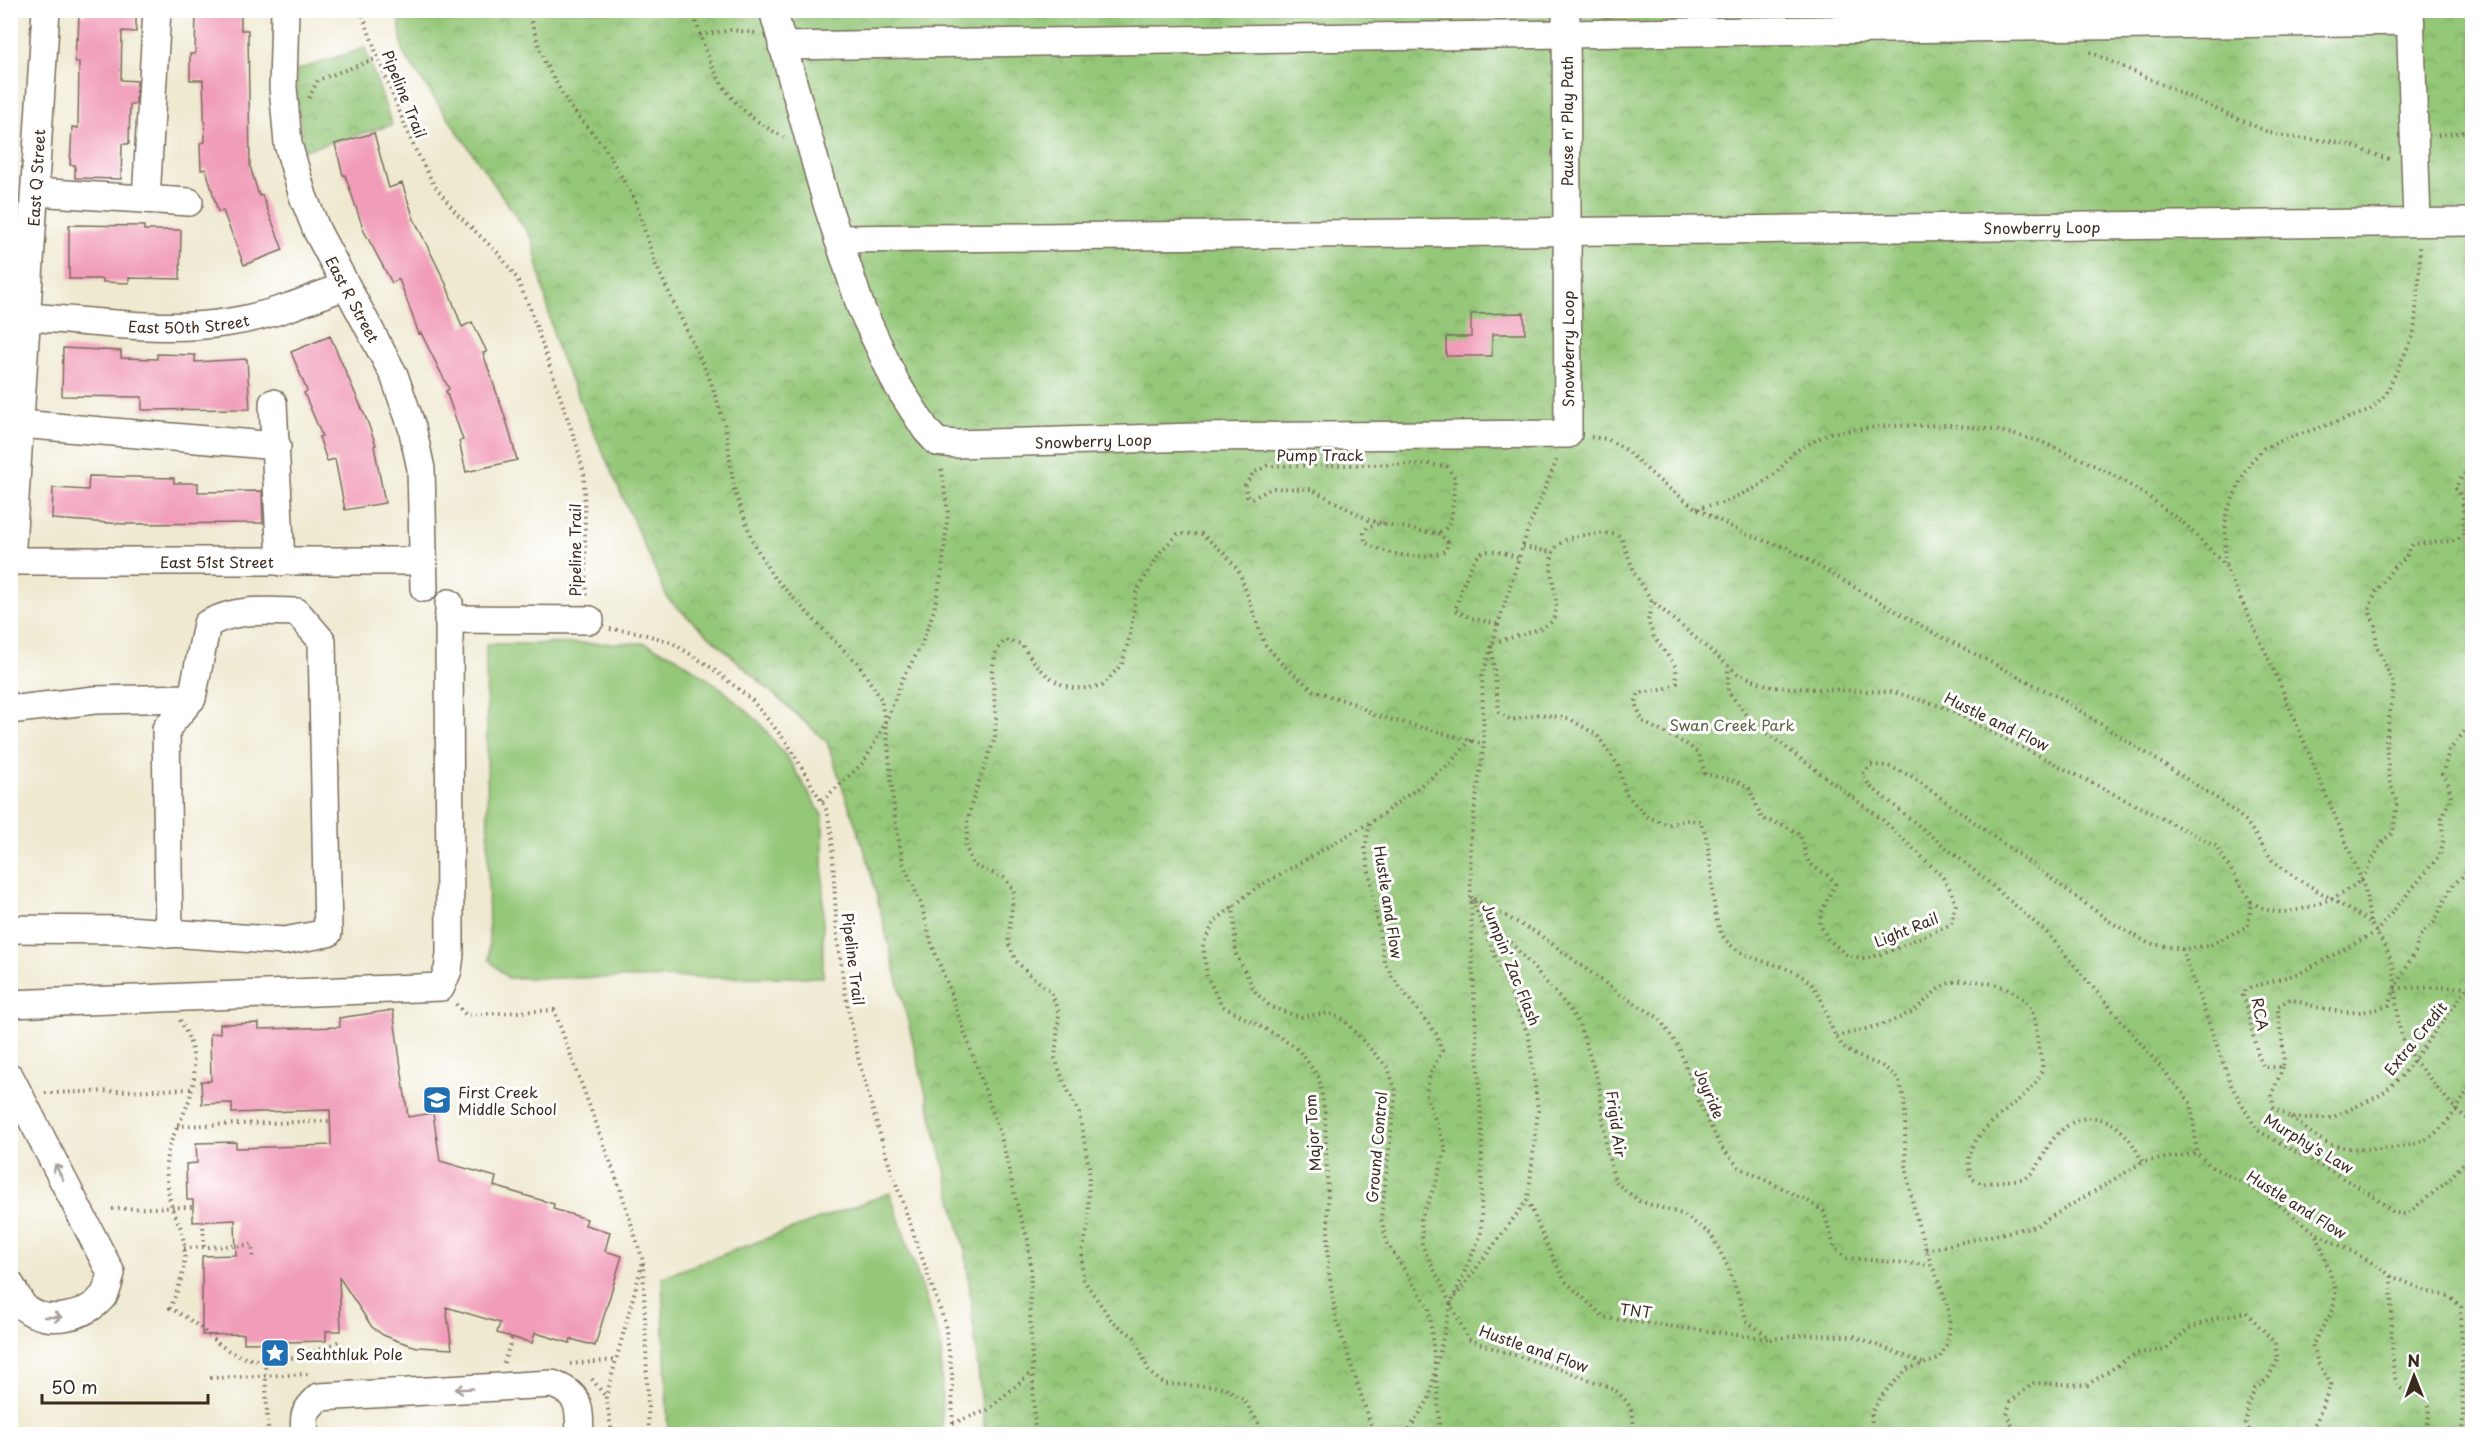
<svg xmlns="http://www.w3.org/2000/svg" width="2483" height="1445" viewBox="0 0 2483 1445" font-family="'Playpen Sans',sans-serif">
<style>
.grass{fill:#94c778;stroke:#68784b;stroke-width:1.5}
.park{fill:url(#park-crowns);stroke:#68784b;stroke-width:1.5}
.building{fill:#f19dba}
.lines{fill:none;stroke-linecap:round;stroke-linejoin:round}
.minor-casing{stroke:#7a6d5c;stroke-width:30}
.path{stroke:#7a6d5c;stroke-width:4;stroke-dasharray:1.5 4.5;stroke-linecap:butt}
.minor{stroke:#fff;stroke-width:27}
.oneway{stroke:#a79f9a}
.labels{text-anchor:middle;dominant-baseline:central;stroke-width:6;stroke-linejoin:round;paint-order:stroke}
.street-label{font-size:15px;fill:#3b2a1e;stroke:#fff}
.park-label{font-size:15px;fill:#5a613e;stroke:#fff}
.poi-label{font-size:15px;fill:#3b2a1e;stroke:#fff;text-anchor:start}
</style>
<defs>
<pattern id="park-crowns" width="20" height="18" patternUnits="userSpaceOnUse" patternTransform="scale(1.5)"><rect width="20" height="18" fill="#94c778"/><path d="M2 6a3 3 0 1 1 6 0M12 15a3 3 0 1 1 6 0" fill="none" stroke="#7aa262"/></pattern>
</defs>
<rect width="100%" height="100%" fill="#fff"/>
<filter id="ink" filterUnits="userSpaceOnUse"><feTurbulence type="fractalNoise" baseFrequency=".0167" numOctaves="2"/><feDisplacementMap in="SourceGraphic" scale="12" xChannelSelector="R" yChannelSelector="G"/><feConvolveMatrix kernelMatrix="1 2 1 2 8 2 1 2 1" color-interpolation-filters="sRGB"/></filter>
<filter id="wash" filterUnits="userSpaceOnUse"><feTurbulence type="fractalNoise" baseFrequency=".008" numOctaves="4" result="noise"/><feDisplacementMap in="SourceGraphic" scale="24" xChannelSelector="R" yChannelSelector="G"/><feGaussianBlur stdDeviation="1.35" result="paint"/><feColorMatrix in="noise" values="0 0 0 0 0 0 0 0 0 0 0 0 0 0 0 0 0 1.4 0 .05"/><feComposite in="paint" operator="in"/></filter>
<g filter="url(#wash)">
<rect width="100%" height="100%" fill="#efe9d0"/>
<path class="grass" d="M645 643 676 657 721 688 759 722 789 760 823 817V977L508 978 489 960 486 644Z
M890 1193 941 1344 942 1434H668L662 1277Z"/>
<path class="park" d="M398 11H2472V1434H985L966 1255 868 861 827 742 668 599 557 349 532 239 403 53Z
M365 48 392 125 304 150 297 94V70Z"/>
<g id="blocks">
<path class="building" d="M86 10H136V32L122 31 121 80 137 81 136 104H130L129 144H122L121 179 75 178V165H70L72 127 78 128 79 62H75L76 38 78 39 79 15H86Z
M196 13 241 14V30H248L250 166 259 196 262 195 283 250 244 265 223 211 218 212 206 169 201 170 200 143 205 142 203 80H190V54H195Z
M374 133 389 188 402 183 414 219 446 284 462 327 472 322 487 352 483 353 508 426 517 460 466 472 459 441 463 440 446 391 449 389 421 333 419 334 399 279 392 283 364 231 345 175H343L335 144Z
M69 225 144 226V230H181L180 279 129 278V283L103 282V279H69Z
M1524 313 1525 334H1492V356H1446V337H1471V314Z
M330 336 366 418 376 445 374 446 385 503 345 510 335 459 327 461 319 437 322 436 304 393 307 391 291 352Z
M63 348 121 351V358L157 359V354L195 355V362L247 359 250 409 142 410V397L62 396Z
M89 476 174 478V483H198V492L262 491 263 523 124 524 52 519 53 488 88 490Z
M393 1010 408 1117 433 1113 440 1161 496 1177 494 1186 554 1204 553 1209 587 1219 585 1225 610 1232 605 1251 622 1256 595 1346 571 1339 570 1343 535 1333 532 1343 497 1333 500 1323 446 1307 452 1349 417 1347 398 1341 383 1335 372 1327 339 1277 341 1331H326V1341L244 1343V1334L202 1335V1256L236 1255 235 1220 193 1222V1200H187L186 1164 197 1163 196 1143 236 1142V1148L331 1145 330 1110 232 1113V1103L202 1104 201 1081H211L210 1034 220 1033V1024L259 1023V1029L340 1027 339 1018Z"/>
</g>
</g>
<g filter="url(#ink)">
<use href="#blocks" fill-opacity="0" stroke="#7a6d5c" stroke-width="1.5"/>
<g class="lines">
<g class="minor-casing">
<g id="minor">
<path id="s1" d="M285 10 283 87 288 144 303 196 317 231 394 375 412 427 421 469 424 588"/>
<path id="s2" d="M773 10 827 204 861 308 896 383 926 430 937 442 955 444 1196 437 1568 434 1566 10"/>
<path d="M2410 10 2417 222"/>
<path d="M782 46 2410 21"/>
<path d="M35 192 189 202"/>
<path d="M146 199 157 10"/>
<path id="s3" d="M838 239 2472 222"/>
<path id="s4" d="M27 317C93 321 164 333 230 322 270 316 307 301 344 286"/>
<path d="M273 403 281 562"/>
<path d="M20 424 277 446"/>
<path id="s5" d="M10 561H423"/>
<path id="s6" d="M11 561 46 10"/>
<path d="M448 619 590 620"/>
<path d="M10 706 18 709 95 700 192 698"/>
<path d="M10 929 127 930 284 941 328 933 322 641 297 612C264 611 237 608 207 624L192 698 166 729 169 934"/>
<path d="M10 1004 441 987 448 970 450 954 449 603"/>
<path d="M10 1077 111 1273C109 1280 108 1289 104 1295 88 1317 47 1326 25 1308 19 1302 15 1291 10 1284"/>
<path d="M305 1434C303 1415 304 1411 319 1397L552 1384C581 1394 579 1407 580 1434"/>
</g>
</g>
<path class="path" d="M361 10 378 58 412 143 434 185 456 213 499 254 516 277 530 308 578 449 584 475 586 597
M527 10 545 63 570 107 603 145 635 200 655 263 711 382 726 429 734 489 753 542 772 575 833 640 857 662 881 699 887 735 895 819 903 863 921 904 932 945 949 988 1001 1136 1019 1213 1028 1240 1031 1269 1030 1313 1035 1434
M692 10C713 72 722 106 784 137
M700 35 731 30 755 33
M2090 52 2270 133C2295 140 2321 138 2346 144 2362 148 2375 157 2392 159
M309 98 318 80 378 58
M2438 135 2472 131
M1591 437 1607 439 1626 450 1663 484 1696 508 1745 534 1787 548 1932 632 2060 698 2221 801 2246 821 2272 860 2293 876 2370 922 2386 948 2394 969 2398 1021 2403 1041 2414 1060 2456 1110 2472 1122
M1697 508 1722 503 1757 487 1776 473 1795 451 1830 433 1885 426 1951 425 1996 430 2039 441 2081 459 2119 478 2150 498 2186 525 2225 565 2277 677 2365 888 2370 922
M1384 523 1368 526 1364 533 1365 542C1384 555 1425 562 1446 550L1448 542 1440 534 1432 533 1371 521 1311 489 1272 488 1251 499 1247 496 1245 485 1253 473 1267 466 1428 464 1447 467 1455 478 1452 513 1448 526 1443 531 1432 533
M1523 547 1553 552
M2225 564 2226 513 2249 464 2264 448 2288 438 2369 411 2386 394 2414 334 2420 261 2419 245
M1652 601 1648 621 1654 637 1676 667 1677 683 1662 690 1639 693 1635 703 1643 722 1688 745 1699 754 1705 774 1736 781 1749 788 1762 819 1783 825 1800 834C1803 842 1804 855 1809 862 1817 872 1829 872 1835 884L1821 913 1820 924 1828 939 1848 956 1864 958 1883 954 1951 924 1956 904 1951 891 1942 876 1884 821 1752 722 1728 691V666
M1497 624 1471 618 1455 610C1460 596 1471 552 1487 551 1498 550 1509 555 1519 558
M2472 628C2468 642 2466 651 2472 664
M610 629 636 632 671 642 709 666 751 699 788 744 827 811 832 837 837 938 846 998 859 1062 887 1158 945 1323 952 1374 953 1434
M2472 722 2449 751 2442 774 2448 782 2451 797 2442 818 2443 842 2440 855 2376 932 2300 973 2246 989 2243 996C2253 1021 2251 1044 2264 1067H2283C2286 1045 2278 1030 2278 1006L2290 999C2323 1010 2356 1019 2389 1005L2395 988 2415 952 2419 937 2434 922 2452 886 2464 875 2472 862
M1471 740 1447 766 1370 823 1365 848 1384 960 1393 978 1436 1034 1442 1051 1430 1074 1426 1094 1446 1149 1437 1180 1421 1219 1422 1245 1468 1339C1508 1355 1550 1364 1590 1380 1598 1383 1609 1386 1616 1391 1629 1401 1638 1418 1631 1434
M822 801 864 762 885 724 903 678 921 646 934 610 942 571 948 513 941 466
M1369 823 1253 890 1214 922 1203 944 1207 976 1221 1005 1280 1037 1299 1050 1319 1078 1325 1114 1328 1203V1268L1337 1322 1374 1434
M1471 897 1568 1007 1579 1024 1599 1084 1607 1151 1615 1182 1639 1201 1682 1214 1711 1234 1729 1269 1747 1321 1771 1339 1803 1335 1854 1336 1925 1364
M1474 899 1537 933 1620 994 1659 1018 1679 1048 1701 1107 1721 1147 1739 1167 1808 1201 1824 1212 1835 1249 1847 1258 1931 1265
M2251 902C2257 905 2265 910 2272 911 2294 917 2348 895 2362 878 2374 863 2377 842 2393 833L2397 803 2389 780 2386 738 2394 684 2377 647 2375 625 2369 610 2375 593 2394 567 2406 558 2409 549 2413 544 2453 541 2459 538 2465 532 2462 498 2455 488 2472 462
M1233 906 1236 954 1256 993 1271 1007 1300 1017 1329 1013 1344 1020 1388 1068 1396 1091 1381 1218 1387 1243 1429 1308 1435 1365
M2182 949 2232 1087 2257 1130 2371 1194 2394 1213 2407 1214 2449 1180 2472 1153
M2395 988 2469 987
M456 1004 466 1015 554 1010 620 1188 643 1261
M180 1020C195 1046 199 1074 188 1103 180 1125 166 1143 166 1167 167 1180 168 1195 172 1208 175 1216 180 1224 182 1233 189 1260 181 1284 170 1308 178 1313 187 1317 194 1323 205 1330 212 1340 223 1347 257 1372 304 1358 339 1341
M1836 1037C1862 1029 1896 1024 1917 1008 1934 995 1940 981 1963 981 1987 980 2024 988 2033 1014 2037 1024 2036 1034 2038 1045 2039 1056 2046 1063 2040 1075 2023 1110 1953 1130 1972 1179L1983 1184C1995 1180 2020 1182 2028 1176 2040 1167 2043 1154 2051 1142 2072 1113 2104 1108 2128 1138 2134 1145 2138 1154 2143 1162
M2283 1067 2272 1094 2273 1108 2291 1118H2331L2381 1095 2401 1077 2472 982
M45 1093 192 1089
M2291 1118C2303 1126 2317 1139 2330 1144 2353 1152 2403 1151 2426 1139 2448 1128 2460 1103 2472 1083
M177 1126 331 1121
M1528 1200 1544 1239 1565 1281 1605 1318 1770 1339
M112 1209 193 1207
M203 1221 204 1247
M184 1248 252 1245 253 1260
M1926 1250 2036 1226 2143 1162 2197 1153
M2391 1276C2392 1297 2390 1369 2397 1384 2402 1393 2418 1395 2427 1397 2432 1413 2429 1421 2422 1434
M1455 1297 1528 1199 1538 1111 1529 1037 1472 900
M265 1361 268 1434
M504 1363 512 1337
M570 1364 616 1360
M1436 1375 1440 1434
M210 1378 310 1374
M592 1379 606 1397
M953 1423 988 1410 1032 1372
M612 1434 606 1397 643 1261 649 1434
M1265 1434 1244 1400 1224 1387 1164 1384 1150 1373 1134 1337 1112 1321 1083 1279 1082 1252 1088 1227 1089 1167 1079 1113 1063 1080 1055 1058 1059 1014 1051 991 1032 977 1016 961 1008 942 1014 890 1004 878 973 865 966 847 968 820 972 801 995 738 996 718 992 671 996 651 1005 640 1021 644C1034 663 1050 684 1074 688 1083 689 1094 687 1102 686L1122 664 1130 635 1136 593 1160 552 1178 534H1202L1224 553 1239 571 1264 643 1283 665 1313 690 1355 704 1374 715 1484 744
M1406 1434 1429 1399 1451 1303 1481 1234 1482 1137 1472 958 1470 843 1484 744 1482 676 1528 529 1558 457
M1871 1434 1872 1412 1884 1393 1907 1369 1939 1359C1942 1353 1947 1345 1948 1339 1955 1308 1936 1279 1927 1252 1917 1223 1909 1193 1906 1163 1903 1141 1909 1102 1899 1082 1887 1061 1861 1062 1846 1049 1827 1033 1828 1003 1812 985 1790 960 1747 966 1725 939 1707 917 1717 852 1700 821L1685 820 1668 825 1646 816 1626 794 1618 765 1597 735 1570 719 1541 714 1511 720 1499 712 1491 644C1504 639 1545 630 1551 622 1571 598 1521 542 1585 535 1598 534 1609 531 1621 537L1635 574 1652 601 1738 674 1772 687 1893 692 1941 706 2216 846 2251 902 2248 926 2208 946 2182 949 2148 943 2112 923 1911 776 1888 766 1871 765 1862 775 1871 787 1981 876 2047 933 2191 1103 2197 1153 2212 1167 2266 1195 2316 1233 2368 1260 2391 1276 2429 1292 2449 1296 2461 1307 2463 1417 2462 1434
M2019 1434 2015 1432 2007 1415 2010 1402 2034 1383 2087 1385 2137 1353 2165 1350 2190 1328 2216 1318 2246 1312 2275 1343 2278 1359 2268 1378 2255 1389 2248 1405 2246 1423 2251 1434
M2308 1434 2317 1420 2331 1384 2318 1363 2312 1345 2333 1310 2336 1290 2316 1233"/>
<use href="#minor" class="minor"/>
</g>
<defs><path id="oneway-shaft" d="M-6 0H5M1.5-3L5.5 0L1.5 3" fill="none" stroke-width="1.6" stroke-linecap="round" stroke-linejoin="round" transform="scale(1.5)"/></defs>
<g class="oneway">
<use href="#oneway-shaft" transform="translate(59 1172) rotate(-117)"/>
<use href="#oneway-shaft" transform="translate(53 1317)"/>
<use href="#oneway-shaft" transform="translate(464 1389) rotate(177)"/>
</g>
</g>
<defs>
<g id="school-square" transform="scale(1.5)"><rect x="-9" y="-9" width="18" height="18" rx="4" fill="#1f6fb2" stroke="#fff"/><path d="M0-5L7-2L0 1L-7-2ZM-4 1L0 2.5L4 1V4Q0 6-4 4Z" fill="#fff"/></g>
<g id="sight-square" transform="scale(1.5)"><rect x="-9" y="-9" width="18" height="18" rx="4" fill="#1f6fb2" stroke="#fff"/><path d="M0-6L1.8-2.2L6-1.7L2.9 1.2L3.7 5.4L0 3.3L-3.7 5.4L-2.9 1.2L-6-1.7L-1.8-2.2Z" fill="#fff"/></g>
</defs>
<g fill-rule="evenodd">
<use href="#school-square" x="437" y="1100"/>
<use href="#sight-square" x="275" y="1353"/>
</g>
<g class="labels">
<g class="street-label">
<text transform="translate(405 94) rotate(68)">Pipeline Trail</text>
<text transform="translate(1566 121) rotate(-90)">Pause n' Play Path</text>
<text stroke="none"><textPath href="#s6" startOffset="384">East Q Street</textPath></text>
<text stroke="none"><textPath href="#s3" startOffset="1204">Snowberry Loop</textPath></text>
<text stroke="none"><textPath href="#s1" startOffset="303">East R Street</textPath></text>
<text stroke="none"><textPath href="#s4" startOffset="162">East 50th Street</textPath></text>
<text transform="translate(1567 349) rotate(-90)">Snowberry Loop</text>
<text stroke="none"><textPath href="#s2" startOffset="622">Snowberry Loop</textPath></text>
<text x="1320" y="454">Pump Track</text>
<text transform="translate(574 550) rotate(-90)">Pipeline Trail</text>
<text stroke="none"><textPath href="#s5" startOffset="207">East 51st Street</textPath></text>
<text transform="translate(1997 721) rotate(26)">Hustle and Flow</text>
<text transform="translate(1389 902) rotate(81)">Hustle and Flow</text>
<text transform="translate(1906 929) rotate(-22)">Light Rail</text>
<text transform="translate(854 959) rotate(83)">Pipeline Trail</text>
<text transform="translate(1512 964) rotate(68)">Jumpin' Zac Flash</text>
<text transform="translate(2261 1014) rotate(79)">RCA</text>
<text transform="translate(2415 1038) rotate(-51)">Extra Credit</text>
<text transform="translate(1710 1093) rotate(67)">Joyride</text>
<text transform="translate(1617 1124) rotate(82)">Frigid Air</text>
<text transform="translate(1312 1133) rotate(-94)">Major Tom</text>
<text transform="translate(2309 1143) rotate(31)">Murphy's Law</text>
<text transform="translate(1376 1147) rotate(-85)">Ground Control</text>
<text transform="translate(2297 1204) rotate(32)">Hustle and Flow</text>
<text transform="translate(1636 1310) rotate(7)">TNT</text>
<text transform="translate(1534 1348) rotate(19)">Hustle and Flow</text>
</g>
<g class="park-label">
<text x="1732" y="724">Swan Creek Park</text>
</g>
<g class="poi-label">
<text x="458" y="1091">First Creek<tspan x="458" dy="17">Middle School</tspan></text>
<text x="296" y="1353">Seahthluk Pole</text>
</g>
</g>
<rect width="2483" height="1445" fill="none" stroke="#fff" stroke-width="36"/>
<g transform="translate(2414 1376) rotate(359)" stroke="#ffffff" stroke-width="4.5" paint-order="stroke">
<path d="M0-4.5L10 22L0 15L-10 22Z" fill="#3b2a1e"/>
<text y="-9" font-size="16" font-weight="bold" text-anchor="middle" fill="#3b2a1e">N</text>
</g>
<path d="M42 1394v9h166v-9" fill="none" stroke="#3b2a1e" stroke-width="3"/>
<text x="51" y="1394" font-size="18" fill="#3b2a1e" stroke="#ffffff" stroke-width="4.5" paint-order="stroke">50 m</text>
</svg>
